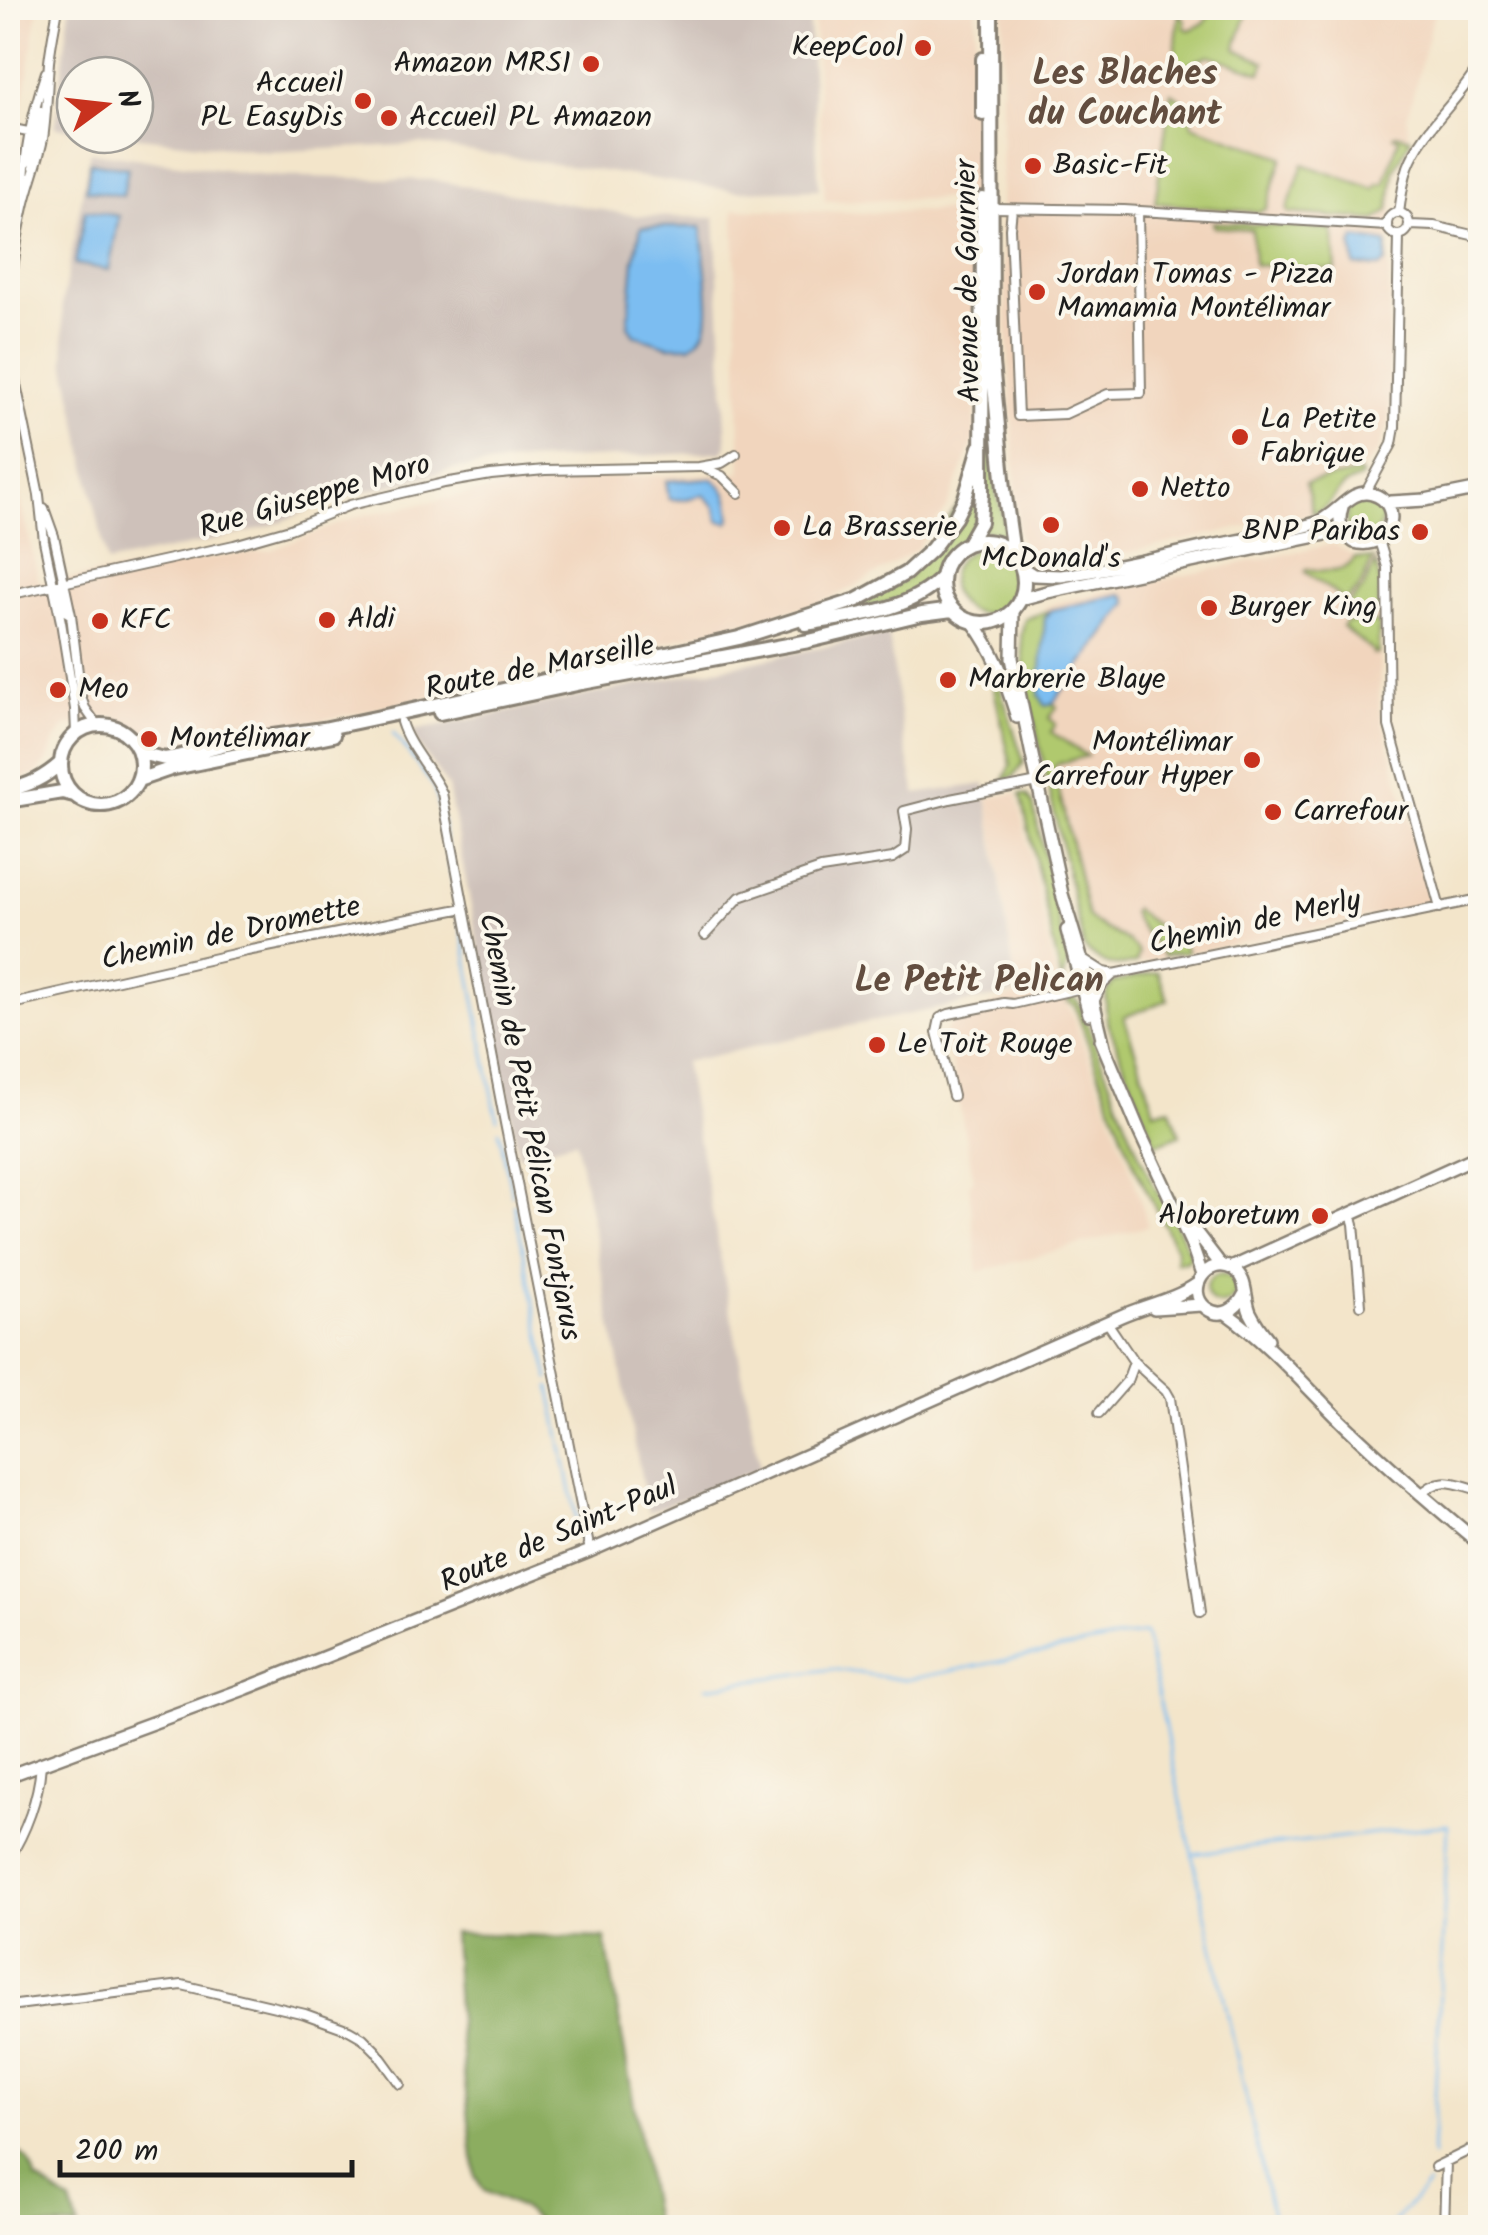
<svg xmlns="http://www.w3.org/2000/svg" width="1488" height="2235" viewBox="0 0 1488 2235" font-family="Kalam,sans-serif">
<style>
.built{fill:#f1d5bd}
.industrial{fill:#cec1ba}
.green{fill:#b0c96e;stroke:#667245;stroke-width:2.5}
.forest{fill:#8cad61;stroke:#54643e;stroke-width:2.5}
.water{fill:#7cbdf1;stroke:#4c6c86;stroke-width:2.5}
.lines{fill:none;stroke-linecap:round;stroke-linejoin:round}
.stream{stroke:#7cbdf1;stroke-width:2.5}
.street-casing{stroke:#888073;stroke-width:12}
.secondary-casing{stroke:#888073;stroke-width:16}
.primary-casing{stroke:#888073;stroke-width:18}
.street{stroke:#fff;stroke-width:8}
.secondary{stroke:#fff;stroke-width:11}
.primary{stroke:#fff;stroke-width:12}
.poi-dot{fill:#c8321e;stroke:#fbf7ec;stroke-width:4}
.labels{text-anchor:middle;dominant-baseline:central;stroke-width:8;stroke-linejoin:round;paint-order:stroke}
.poi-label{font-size:30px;fill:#1c1c1c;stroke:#fbf7ec;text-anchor:start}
.street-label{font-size:30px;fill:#1c1c1c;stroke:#fbf7ec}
.quarter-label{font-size:35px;font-weight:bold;fill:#624d3f;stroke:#fbf7ec}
</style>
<rect width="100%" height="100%" fill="#fbf7ec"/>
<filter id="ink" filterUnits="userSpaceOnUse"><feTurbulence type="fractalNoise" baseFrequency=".01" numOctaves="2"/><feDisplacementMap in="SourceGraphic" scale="20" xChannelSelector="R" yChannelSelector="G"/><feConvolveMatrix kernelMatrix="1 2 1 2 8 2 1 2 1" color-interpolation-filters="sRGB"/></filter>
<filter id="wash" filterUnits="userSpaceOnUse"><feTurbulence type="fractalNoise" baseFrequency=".0048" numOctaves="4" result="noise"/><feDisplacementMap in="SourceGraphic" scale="40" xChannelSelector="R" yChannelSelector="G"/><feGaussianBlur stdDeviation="2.25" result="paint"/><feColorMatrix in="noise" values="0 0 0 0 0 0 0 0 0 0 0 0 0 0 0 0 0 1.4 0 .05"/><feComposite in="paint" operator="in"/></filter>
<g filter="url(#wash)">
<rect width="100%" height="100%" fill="#f3e5ca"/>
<path class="built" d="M8 8H38L8 200Z
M813 8H975L976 198 825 201Z
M1003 8H1435L1407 118 1409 142 1396 172 1389 247V423L1377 452 1324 510 1068 565 1033 561 1019 537 1001 223Z
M734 209 866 213 977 210 975 438 946 509 916 550 856 586 819 603 526 677 304 724 165 750 144 739 112 715 66 726 55 740 47 761 35 775 8 782V440L39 583 271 550 359 516 536 481 741 473Z
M1334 544 1352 556 1366 559 1376 558 1382 575 1379 709 1431 900 1424 906 1123 966 1109 964 1095 950 1040 707 1045 607 1062 601Z
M1017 793 1057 985 1071 1012 1133 1176 1148 1226 978 1272 969 1185 974 1180 945 1031 956 1019 1018 994 988 798Z"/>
<path class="industrial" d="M70 8H808L819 189 736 191 421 144 269 152 122 135H135V75H75V129L55 127Z
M90 152 267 176 432 180 638 216 715 218 727 446 722 452 525 461 455 469 344 497 270 526 234 536 107 563 65 361 62 304Z
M888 634 904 740 916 794 985 784 1017 993 844 1027 684 1062 760 1469 648 1512 576 1140 519 1156 448 787 418 744 413 731Z"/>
<path class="green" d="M1212 8H1249L1235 49 1265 62 1261 73 1209 55 1188 65H1174L1179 13 1185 20V28L1189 30 1205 23Z
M1171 92C1183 99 1190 110 1192 125L1283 157 1266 209 1256 212 1155 203Z
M1396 134 1411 138 1394 171 1389 210 1376 220 1289 213 1287 210 1303 164 1375 189 1378 183 1384 184 1399 139 1394 136Z
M1213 222 1331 229 1334 237 1336 270 1254 265 1252 230 1214 227Z
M986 431 990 432 996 494 1002 510 1005 534 982 530Z
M1359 472 1361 475 1360 478C1331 486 1337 506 1313 514L1306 483Z
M978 476V516L970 534 945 555 933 580 907 598 819 618 859 605 908 578Z
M1346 518a18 18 0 1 1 36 0a18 18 0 1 1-36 0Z
M951 581a33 33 0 1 1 66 0a33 33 0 1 1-66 0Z
M1355 558 1373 559 1360 586 1346 601 1305 572 1307 569C1326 571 1343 576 1355 558Z
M1376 563 1380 582 1379 614 1341 613 1363 588Z
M1051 610 1045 618V705L1053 703 1057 707 1049 718 1056 724 1051 732 1087 756 1057 764 1054 769 1088 917C1104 932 1126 934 1139 953L1136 963C1110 968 1104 966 1084 948L1026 684 1021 635 1025 619Z
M1346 622H1379L1378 654H1373V651L1342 627Z
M976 638 990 657 1024 762 1014 776 1003 782 1011 765 987 658 973 640Z
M1021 794 1027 795 1033 804 1068 964 1063 979H1061Z
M1134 909 1183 944 1187 952 1163 956C1154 939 1138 930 1132 912Z
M1158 972 1168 1000 1124 1017 1155 1111 1170 1107 1180 1135 1156 1144 1107 1021C1106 1007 1103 992 1114 982Z
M1069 998 1076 999 1081 1007C1102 1063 1123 1119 1148 1174 1161 1202 1180 1228 1191 1257L1185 1261 1176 1262V1249L1136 1169 1101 1080 1075 1006 1067 1001Z
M1206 1289a15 15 0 1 1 30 0a15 15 0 1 1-30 0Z"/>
<path class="forest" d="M453 1933 605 1938 655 2227H544L525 2210 484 2191 475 2176 457 2010Z
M8 2127 16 2150 28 2160 36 2179 71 2203 78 2227 10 2228 8 2225Z"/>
<path class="water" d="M90 162 128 168 123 196 86 190Z
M85 210 119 216 109 270 75 264Z
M641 227H701C703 252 712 306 706 328 703 337 698 341 690 346H668L634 335 628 326 634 261Z
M1355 238 1387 243 1386 263 1379 267 1355 266 1352 246Z
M711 478C728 488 730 502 731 520L728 523 719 521 715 507 703 495 682 500 669 499 666 481Z
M1122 594 1126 597 1128 603 1053 703 1045 705 1039 695 1045 618 1051 610Z"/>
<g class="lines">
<path class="stream" d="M393 733 432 784 436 794 457 902
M459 915 497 1119
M499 1130 512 1195
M514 1204 549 1379
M550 1387 581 1542
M706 1687 832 1669 905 1680 1145 1633 1192 1854 1448 1825 1432 2156
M1192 1854 1275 2228
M1388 2228 1429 2184"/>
</g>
</g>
<g filter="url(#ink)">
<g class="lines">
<g class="street-casing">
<path id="street" d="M58 8C55 25 51 44 49 62 47 88 47 113 43 139 38 163 29 184 24 207 13 255 7 306 10 355L39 495 44 541 61 622 75 709 76 734
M8 128 33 133
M34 167 33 163 40 111
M24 196C23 155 33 111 46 72
M992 208 1124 210 1387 226
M1012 209 1010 228 1018 416 1065 414 1108 394 1141 393 1138 211
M1387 224a11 11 0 1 1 22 0a11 11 0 1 1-22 0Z
M1399 213C1401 197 1403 182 1408 167 1423 127 1460 100 1480 64
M1410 225 1434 226 1480 237
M704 468 722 476 739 493
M1366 492 1392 444 1395 427 1399 236
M44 508 54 536 71 615 81 697 85 708 97 725
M1379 540 1387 567 1389 726 1440 908
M59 586 65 611 70 614
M8 595 234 545 290 529 350 505 444 483 491 475 545 470 699 467 722 463 736 454
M401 722C409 748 430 768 442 793L505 1123 590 1551
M705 935 740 897 821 869 893 858 905 850 907 829 904 811 950 799 1038 782
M1082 958 1104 972 1114 974 1480 899
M1094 1002 1102 985 1114 974
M8 1005 247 951 464 908
M953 1096 937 1032 940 1018 949 1014 1004 1003 1013 1004 1082 988
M1351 1214 1354 1224 1361 1305
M1107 1322 1134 1362 1166 1391 1170 1398 1200 1613
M1099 1413 1127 1381 1134 1362
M1420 1495C1442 1474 1454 1484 1480 1490
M8 1860C26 1832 39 1797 41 1764
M8 2006 182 1985 305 2014 349 2030 363 2038 376 2051 400 2084
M1435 2167 1480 2145
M1444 2228 1446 2162"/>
</g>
<g class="secondary-casing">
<path id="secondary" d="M1387 504 1391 502 1425 500 1480 489
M1022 568 1033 575 1061 576C1110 569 1158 558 1206 547 1242 540 1278 534 1313 524 1336 518 1350 487 1372 494 1405 503 1392 552 1354 542 1341 532 1337 523 1342 507
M1021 599 1047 592 1326 534H1344
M1013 611 1012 658 1034 765 1062 894 1089 984 1104 1046
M973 622C995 651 1006 682 1017 717
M1067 930 1089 1014
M1101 1040 1140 1133 1191 1243 1202 1275
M1188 1222 1221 1265
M1231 1268 1480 1155
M1244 1295C1237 1309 1222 1320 1206 1308 1184 1290 1208 1255 1233 1269 1248 1278 1244 1298 1250 1312 1255 1322 1261 1331 1268 1339
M1154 1308 1202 1305
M1226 1313C1271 1345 1306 1387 1345 1425 1389 1467 1434 1506 1480 1544
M8 1776 247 1688 590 1551 1121 1316C1146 1305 1174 1300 1197 1284"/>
</g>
<g class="primary-casing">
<path id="primary" d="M991 8 992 363 1004 489 1013 553
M983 114V59
M942 582a41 41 0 1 1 82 0a41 41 0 1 1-82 0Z
M968 543 980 522 982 494 983 199
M806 624C851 616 910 612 942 577
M440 713 582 683 809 641 922 614 952 610
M61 765a40 40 0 1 1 80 0a40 40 0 1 1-80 0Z
M139 753 165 759 177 757 237 741 323 729 399 713 739 638 857 600 906 573 932 549 955 518 965 498 980 447
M138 780 170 769 333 735
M8 790C30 785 44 778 61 763
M8 801 62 792 74 795"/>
</g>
<use href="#street" class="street"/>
<use href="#secondary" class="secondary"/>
<use href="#primary" class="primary"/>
</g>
</g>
<g class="poi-dot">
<circle cx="923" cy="48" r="10"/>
<circle cx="591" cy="64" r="10"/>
<circle cx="363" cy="101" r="10"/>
<circle cx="389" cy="118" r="10"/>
<circle cx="1033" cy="166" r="10"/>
<circle cx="1037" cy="292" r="10"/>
<circle cx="1240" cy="437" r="10"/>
<circle cx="1140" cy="489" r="10"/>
<circle cx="1051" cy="525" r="10"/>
<circle cx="782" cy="528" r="10"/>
<circle cx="1420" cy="532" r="10"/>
<circle cx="1209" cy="608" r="10"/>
<circle cx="327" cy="620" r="10"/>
<circle cx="100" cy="621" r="10"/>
<circle cx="948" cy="680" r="10"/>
<circle cx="58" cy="690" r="10"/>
<circle cx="149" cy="739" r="10"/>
<circle cx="1252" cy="760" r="10"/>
<circle cx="1273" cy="812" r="10"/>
<circle cx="877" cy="1045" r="10"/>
<circle cx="1320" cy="1216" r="10"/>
</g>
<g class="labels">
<g class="poi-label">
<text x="903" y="48" text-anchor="end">KeepCool</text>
<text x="571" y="64" text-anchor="end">Amazon MRS1</text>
<text x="343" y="84" text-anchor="end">Accueil<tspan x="343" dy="34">PL EasyDis</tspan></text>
<text x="409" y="118">Accueil PL Amazon</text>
<text x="1053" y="166">Basic-Fit</text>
<text x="1057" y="275">Jordan Tomas - Pizza<tspan x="1057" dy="34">Mamamia Montélimar</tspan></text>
<text x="1260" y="420">La Petite<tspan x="1260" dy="34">Fabrique</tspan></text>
<text x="1160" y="489">Netto</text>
<text x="802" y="528">La Brasserie</text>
<text x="1400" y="532" text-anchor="end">BNP Paribas</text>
<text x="1051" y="559" text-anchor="middle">McDonald's</text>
<text x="1229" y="608">Burger King</text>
<text x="347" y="620">Aldi</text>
<text x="120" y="621">KFC</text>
<text x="968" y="680">Marbrerie Blaye</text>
<text x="78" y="690">Meo</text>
<text x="169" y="739">Montélimar</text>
<text x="1232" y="743" text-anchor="end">Montélimar<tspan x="1232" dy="34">Carrefour Hyper</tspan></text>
<text x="1293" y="812">Carrefour</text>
<text x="897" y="1045">Le Toit Rouge</text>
<text x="1300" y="1216" text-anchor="end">Aloboretum</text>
</g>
<g class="street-label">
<text transform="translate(969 281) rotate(-91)">Avenue de Gournier</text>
<text transform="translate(315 497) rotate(-16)">Rue Giuseppe Moro</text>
<text transform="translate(540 668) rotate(-11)">Route de Marseille</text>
<text transform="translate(1255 923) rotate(-12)">Chemin de Merly</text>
<text transform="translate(231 934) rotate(-12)">Chemin de Dromette</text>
<text transform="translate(529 1127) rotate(79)">Chemin de Petit Pélican Fontjarus</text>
<text transform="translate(559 1535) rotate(-23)">Route de Saint-Paul</text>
</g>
<g class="quarter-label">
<text x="1125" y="75">Les Blaches<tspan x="1125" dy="40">du Couchant</tspan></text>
<text x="979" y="982">Le Petit Pelican</text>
</g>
</g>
<rect width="1488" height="2235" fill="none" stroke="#fbf7ec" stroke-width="40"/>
<g transform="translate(105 105) rotate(75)"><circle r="48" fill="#fbf7ec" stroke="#a29f99" stroke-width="2.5"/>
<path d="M0-8L18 38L0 25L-18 38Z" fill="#c8321e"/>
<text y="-15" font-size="28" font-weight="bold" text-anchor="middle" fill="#1c1c1c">N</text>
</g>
<path d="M60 2160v15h292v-15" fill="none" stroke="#1c1c1c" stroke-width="5"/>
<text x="75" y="2160" font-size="30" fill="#1c1c1c" stroke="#fbf7ec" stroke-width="8" paint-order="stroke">200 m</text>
</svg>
